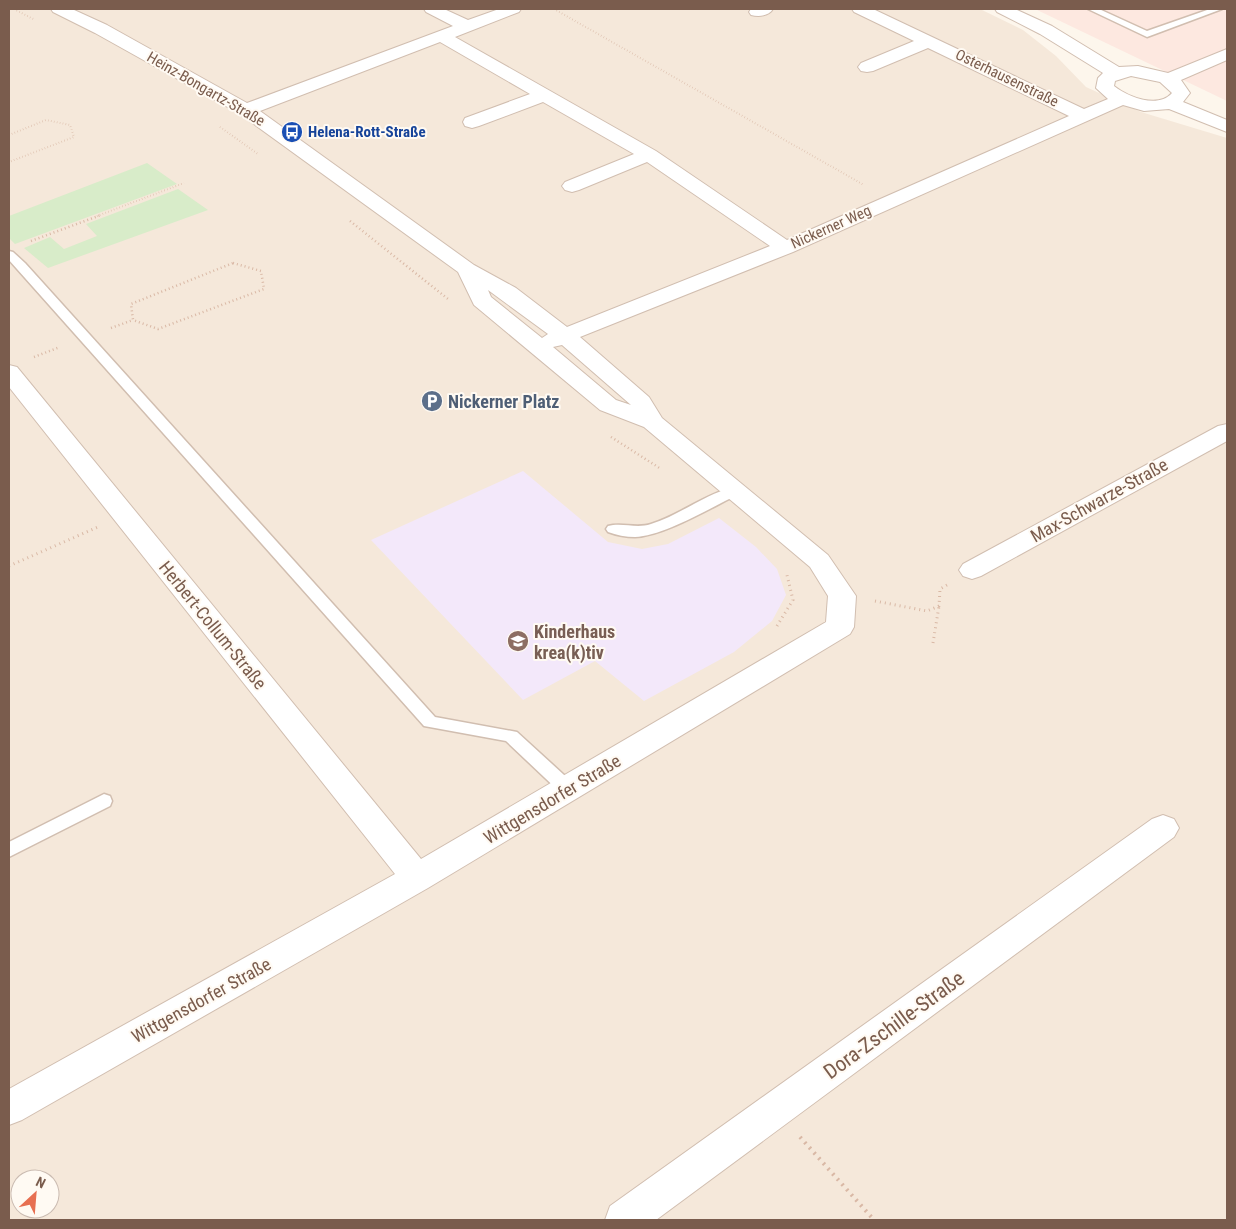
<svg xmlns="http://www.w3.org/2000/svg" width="1236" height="1229" viewBox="0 0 1236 1229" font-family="'Roboto Condensed',sans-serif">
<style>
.residential{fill:#f5e8da;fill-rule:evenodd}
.commercial{fill:#fde8e0}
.education{fill:#f3e8fa}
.green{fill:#d8ecc9}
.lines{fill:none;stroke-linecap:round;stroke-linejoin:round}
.service-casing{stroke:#d1beb0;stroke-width:3}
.minor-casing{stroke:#d1beb0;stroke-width:2}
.path-far3{stroke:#d9b8a5;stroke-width:2;stroke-dasharray:0.5 2.5;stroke-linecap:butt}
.path-far2{stroke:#d9b8a5;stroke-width:2.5;stroke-dasharray:1 3;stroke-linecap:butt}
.path-far1{stroke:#d9b8a5;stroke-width:3;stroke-dasharray:1 4;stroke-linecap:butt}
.path{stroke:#d9b8a5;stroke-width:4;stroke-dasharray:2 5;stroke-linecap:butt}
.service{fill:#fff;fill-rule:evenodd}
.minor{fill:#fff;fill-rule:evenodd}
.labels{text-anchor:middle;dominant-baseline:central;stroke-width:4;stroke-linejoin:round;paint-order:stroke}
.far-street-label{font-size:15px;fill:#7a5c4d;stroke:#fffaf3}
.far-transit-label{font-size:15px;font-weight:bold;fill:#164399;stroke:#fffaf3;text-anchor:start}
.service-label{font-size:18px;font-weight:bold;fill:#4e5e75;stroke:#fffaf3;text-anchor:start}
.street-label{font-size:18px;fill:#7a5c4d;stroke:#fffaf3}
.education-label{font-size:18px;font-weight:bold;fill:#785e54;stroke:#fffaf3;text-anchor:start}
.near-street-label{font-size:21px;fill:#7a5c4d;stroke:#fffaf3}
</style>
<rect width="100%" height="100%" fill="#fdf6ec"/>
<path class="residential" d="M9 9H980L1023 30 1056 56 1086 87 1141 112 1227 138V1220H9ZM20 1179H50V1209H20Z"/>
<path class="commercial" d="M1035 9H1227V101Z"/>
<path class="education" d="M523 471 608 542 642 549 668 544 719 518 756 547 777 569 786 595 772 621 734 652 644 701 595 661 523 700 371 540Z"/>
<path class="green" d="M147 163 177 184 15 244 9 238V216Z
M178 189 208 210 48 268 24 248 50 237 64 249 97 236 86 224Z"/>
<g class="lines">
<g class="service-casing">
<path id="service" d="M1088 9H1099L1147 31 1210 9H1222L1147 37Z
M9 251 13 252 25 263 435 717 517 732 575 785 577 790 575 795 569 797 563 795 506 741 424 726 9 260Z
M734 487 739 488 741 491 739 494C712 507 664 536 635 537 626 537 616 535 608 532L606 529 608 526C622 522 636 529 651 524 680 515 705 494 734 487Z
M104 794 110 796 112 801 110 806 9 857V842Z"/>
</g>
<g class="minor-casing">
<path id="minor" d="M51 9H72L107 25 247 103 453 26 426 12 424 9H444L468 20 499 9H521L519 12 455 37 656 151 787 240 1069 116 928 48 873 71 867 72 861 71 858 67 861 63 914 41 854 12 852 9H873L1084 109 1108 99 1096 88 1098 78 1103 73 1040 34 997 12 995 9H1015L1052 26 1119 67 1138 66 1168 73 1227 49V60L1181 80 1190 93 1183 102 1227 120V132L1169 109 1144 111 1123 105 793 252 580 337 649 397 662 418 828 555 856 596 854 627 850 634 428 888 22 1120 9 1125V1089L395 874 9 387V365L17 367 421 859 826 622 828 596 810 567 644 427 600 410 474 305 458 272 240 114 95 33 53 12ZM440 42 530 94 465 118 463 122 465 126 472 128 479 126 543 102 634 154 565 182 562 186 565 190 572 192 579 190 647 162 770 246 567 327 516 288 474 265 260 111ZM1131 76 1160 82 1172 93C1158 109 1128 97 1114 86L1115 81ZM488 290 548 334 542 338 491 297ZM562 345 631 405 616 400 553 347Z
M751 9H773C769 16 759 17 751 15L749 12Z
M1227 424V441L981 576 972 579 963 576 959 570 963 564 1218 426Z
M1163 815 1174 819 1179 828 1174 837 656 1220H605L610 1206 1152 819Z"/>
</g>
<path class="path-far3" d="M14 9 35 20
M554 9 864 185
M220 127 258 154
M9 135 46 120 70 125 74 137 9 162
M97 216 184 183"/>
<path class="path-far2" d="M350 221 448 299
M31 241 101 215
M233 263 261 271 264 289 158 329 133 320 131 304Z
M111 328 133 320
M34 357 60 347
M611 437 661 469"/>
<path class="path-far1" d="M9 566 98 527
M875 601 927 611 939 606 940 589 947 585
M777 626 793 600 787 575
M933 643 939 606"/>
<path class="path" d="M800 1137 874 1220"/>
<use href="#service" class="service"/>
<use href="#minor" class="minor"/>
</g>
<defs>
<g id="bus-disc" transform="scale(1.125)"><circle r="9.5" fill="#1a4fb4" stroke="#fffaf3"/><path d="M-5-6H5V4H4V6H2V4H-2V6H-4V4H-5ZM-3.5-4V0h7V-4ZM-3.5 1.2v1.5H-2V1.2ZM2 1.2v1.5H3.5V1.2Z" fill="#fff"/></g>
<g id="parking-disc" transform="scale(1.125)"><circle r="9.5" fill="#5c6f8a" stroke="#fffaf3"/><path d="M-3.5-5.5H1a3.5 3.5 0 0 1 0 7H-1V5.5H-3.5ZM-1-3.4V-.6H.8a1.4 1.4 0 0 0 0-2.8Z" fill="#fff"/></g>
<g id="school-disc" transform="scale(1.125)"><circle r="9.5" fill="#8d6e63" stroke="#fffaf3"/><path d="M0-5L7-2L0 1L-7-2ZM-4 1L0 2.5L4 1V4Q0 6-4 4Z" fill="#fff"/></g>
</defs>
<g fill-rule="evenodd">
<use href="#bus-disc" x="292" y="132"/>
<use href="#parking-disc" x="432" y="401"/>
<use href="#school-disc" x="518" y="641"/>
</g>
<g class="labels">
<g class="far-street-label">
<text transform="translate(1007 78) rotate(26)">Osterhausenstraße</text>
<text transform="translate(206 89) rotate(30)">Heinz-Bongartz-Straße</text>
<text transform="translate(831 227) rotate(-24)">Nickerner Weg</text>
</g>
<g class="far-transit-label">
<text x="308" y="132">Helena-Rott-Straße</text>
</g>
<g class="service-label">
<text x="448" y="401">Nickerner Platz</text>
</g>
<g class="street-label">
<text transform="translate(1099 500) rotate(-29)">Max-Schwarze-Straße</text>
<text transform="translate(213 625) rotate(51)">Herbert-Collum-Straße</text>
<text transform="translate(552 799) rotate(-31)">Wittgensdorfer Straße</text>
<text transform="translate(201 1000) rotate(-29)">Wittgensdorfer Straße</text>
</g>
<g class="education-label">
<text x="534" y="631">Kinderhaus<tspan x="534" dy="21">krea(k)tiv</tspan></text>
</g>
<g class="near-street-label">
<text transform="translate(894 1025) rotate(-36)">Dora-Zschille-Straße</text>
</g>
</g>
<rect width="1236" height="1229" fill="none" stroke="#7a5c4d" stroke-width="20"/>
<g transform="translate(35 1194) rotate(26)"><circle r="24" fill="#fffaf3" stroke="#cabbb1"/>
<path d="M0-4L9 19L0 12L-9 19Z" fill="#e76f51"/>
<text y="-8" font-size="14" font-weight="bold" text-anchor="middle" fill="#7a5c4d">N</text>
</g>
</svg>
